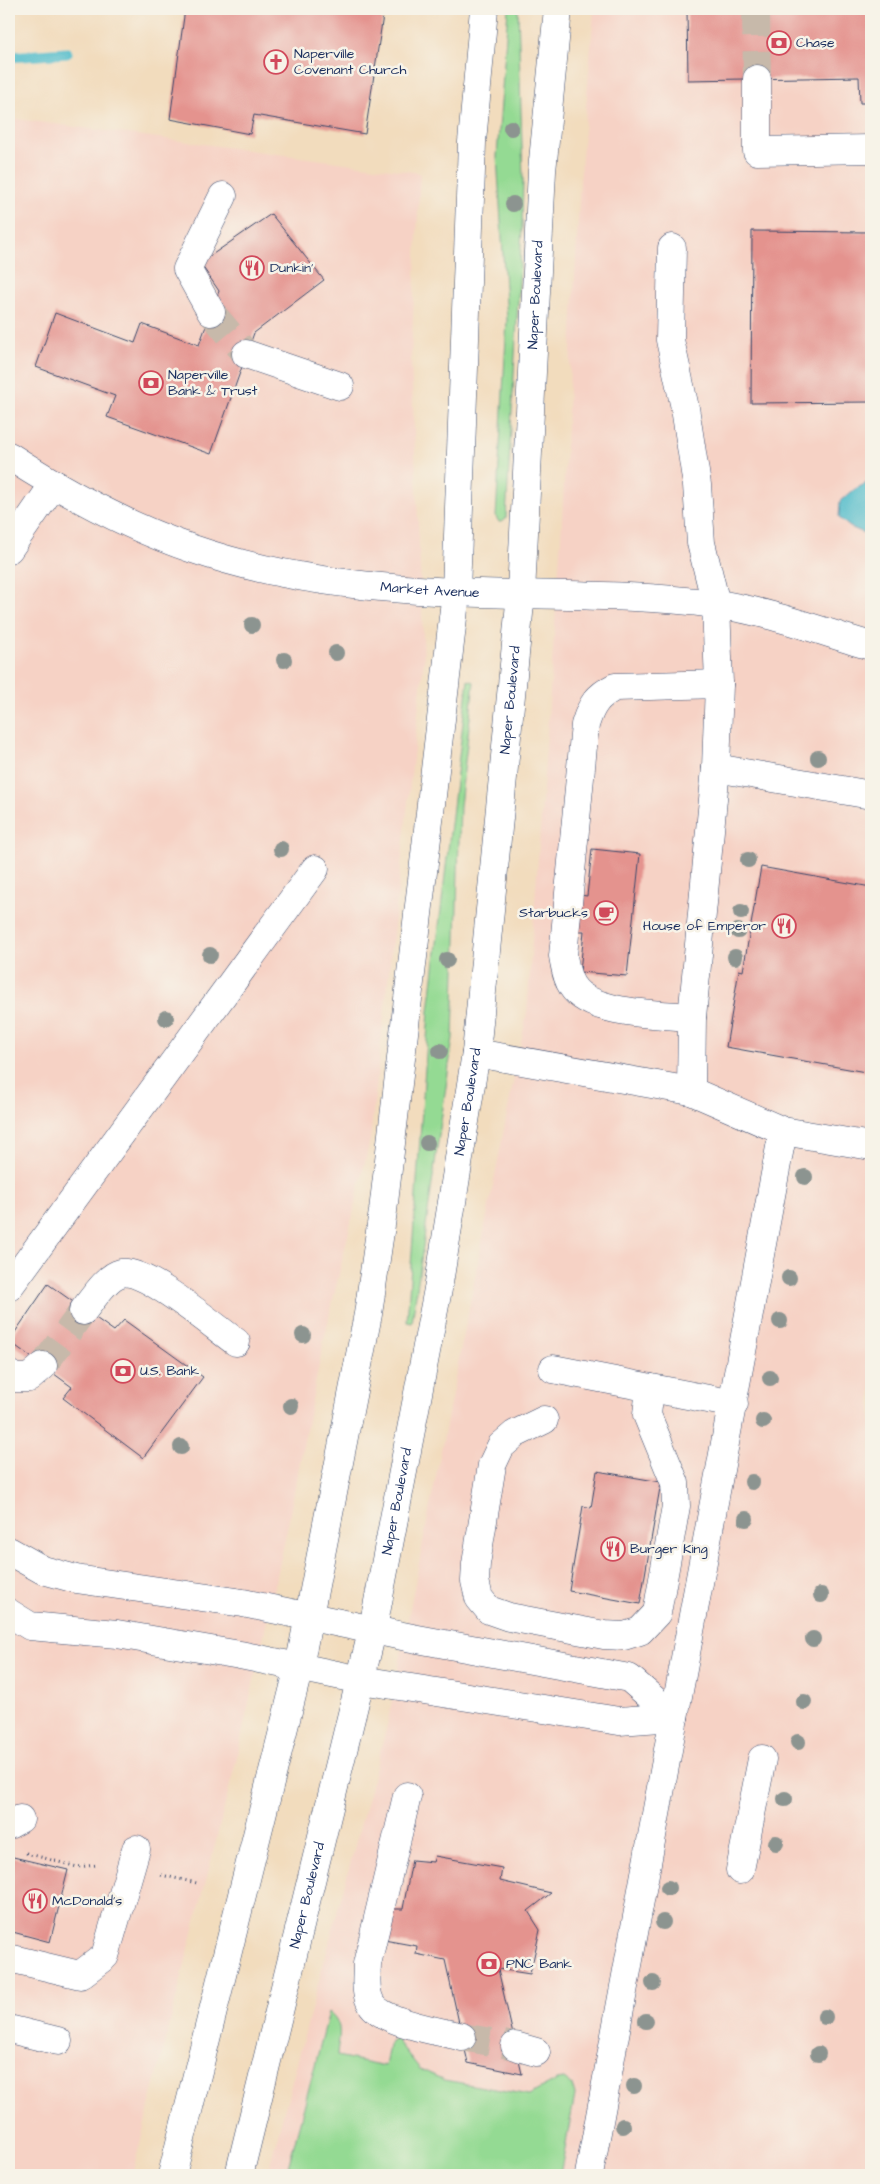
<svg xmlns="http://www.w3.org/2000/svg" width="880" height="2184" viewBox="0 0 880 2184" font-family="'Architects Daughter',sans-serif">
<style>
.built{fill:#f6d2c5}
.green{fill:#94da93;stroke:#588478}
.water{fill:#4fbbca;stroke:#357594}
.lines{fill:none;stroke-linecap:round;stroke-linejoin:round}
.stream{stroke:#4fbbca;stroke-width:11}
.building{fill:#e4938e}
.minor-tunnel{stroke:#c7b9aa;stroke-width:28;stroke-dasharray:28 14;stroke-linecap:butt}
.minor-casing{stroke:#3b496c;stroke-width:29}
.major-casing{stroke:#3b496c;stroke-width:29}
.path{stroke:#3b496c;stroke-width:3;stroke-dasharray:1 4;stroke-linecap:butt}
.minor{stroke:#fff;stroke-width:28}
.major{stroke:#fff;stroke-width:28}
.tree{fill:#8c9490}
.labels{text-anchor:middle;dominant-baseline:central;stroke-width:5;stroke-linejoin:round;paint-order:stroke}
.poi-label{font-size:14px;fill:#1b2f5e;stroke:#f7f3e8;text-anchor:start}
.street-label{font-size:14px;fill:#1b2f5e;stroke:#f7f3e8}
</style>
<rect width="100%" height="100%" fill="#f7f3e8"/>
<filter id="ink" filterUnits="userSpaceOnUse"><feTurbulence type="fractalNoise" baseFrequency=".02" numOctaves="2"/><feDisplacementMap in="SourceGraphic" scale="10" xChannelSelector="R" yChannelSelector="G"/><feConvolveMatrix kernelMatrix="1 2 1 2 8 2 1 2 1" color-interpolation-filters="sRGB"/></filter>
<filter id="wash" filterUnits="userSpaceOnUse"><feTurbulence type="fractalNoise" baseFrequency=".0096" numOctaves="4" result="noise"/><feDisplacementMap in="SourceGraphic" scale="20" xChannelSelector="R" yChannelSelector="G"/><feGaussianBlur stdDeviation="1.12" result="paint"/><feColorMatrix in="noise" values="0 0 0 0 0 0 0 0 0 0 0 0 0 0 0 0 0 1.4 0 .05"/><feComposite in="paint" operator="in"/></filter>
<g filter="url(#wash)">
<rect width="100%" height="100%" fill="#f2dcbd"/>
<path class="built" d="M594 9H871V2175H267L387 1726 527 1012 561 538 580 182Z
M9 118 420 173 411 358 424 660 370 1140 324 1339 284 1544 237 1757 132 2175H9Z"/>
<path class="green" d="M508 9H518L523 180 522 228 506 519 502 522H499L496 517 507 320 497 156Z
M468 680 474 682 460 806 453 1038 412 1323 407 1322 429 1011Z
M329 2012C345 2024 338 2039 337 2056L385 2066 390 2041 395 2038 420 2069 444 2080 529 2095 557 2080 564 2079 572 2085 575 2095 560 2175H286Z"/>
<path class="water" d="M871 481V536L850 527 839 518 840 501 855 489Z"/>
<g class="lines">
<path class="stream" d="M9 57 67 53"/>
</g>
<g id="blocks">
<path class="building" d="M185 9H384L365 134 254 115 250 134 170 119Z
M687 9H871V103H860L859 77 688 80Z
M271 214 324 280 254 333 211 454 107 417 115 396 36 367 55 313 135 343 142 324 199 345 219 291 200 263Z
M752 231 871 232V402L751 403Z
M592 849 640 854 627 976 580 972 584 931H576L580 895 587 896Z
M761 867 871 887V1073L726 1047 739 970 743 971Z
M48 1284 114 1331 124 1320 203 1377 143 1458 63 1398 72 1387 9 1341Z
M597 1471 661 1482 640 1604 569 1591 583 1506 591 1508Z
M9 1856 68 1870 50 1942 9 1931Z
M435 1856 502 1868 500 1881 551 1893 528 1911 540 1930 530 1974 498 1969 522 2074 468 2063 445 1960 416 1954 417 1946 384 1940 389 1909H403L412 1860 433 1862Z"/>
</g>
</g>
<g filter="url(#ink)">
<use href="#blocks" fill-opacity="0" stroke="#3b496c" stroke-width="1"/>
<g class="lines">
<path class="minor-tunnel" d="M756 9 757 79
M211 312 246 354
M43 1366 83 1311
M462 2037 515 2046"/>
<g class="minor-casing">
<g id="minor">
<path d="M757 79V151L871 149"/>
<path d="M672 248 670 340 685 408 697 485 701 543 716 604 719 684 716 768 692 1017 691 1091"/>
<path d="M211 312 187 269 223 196"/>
<path d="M246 354 340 386"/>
<path id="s1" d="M9 456C66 493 128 527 193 549 277 578 366 588 454 592 541 596 629 593 715 604 768 611 820 631 871 646"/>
<path d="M9 549 54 484"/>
<path d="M716 768 871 795"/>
<path d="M692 1017C661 1014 590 1015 572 986 566 977 565 966 563 956L585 725C591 705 597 696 615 687L719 684"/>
<path d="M476 1053 691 1091 783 1131 871 1146"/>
<path d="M9 1287 315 869"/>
<path d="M83 1311C92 1300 107 1276 121 1273 145 1268 215 1327 236 1342"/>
<path d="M553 1369 734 1404"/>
<path d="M9 1374 14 1378H29L43 1366"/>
<path d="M544 1420 515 1434 501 1446 492 1465 476 1564 475 1581 479 1598 489 1610 509 1617 604 1635 624 1636 640 1631 657 1613 676 1506 675 1483 647 1415 650 1388"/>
<path d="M9 1551 43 1570 76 1579 243 1603 412 1638 629 1678 674 1717"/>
<path d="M9 1613 30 1626 117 1634 240 1655 361 1680 619 1721 674 1717"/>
<path d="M407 1796 367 1964C367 1977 364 1991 371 2003 382 2023 440 2031 462 2037"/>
<path d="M9 1825 20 1819"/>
<path d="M740 1870 762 1759"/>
<path d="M9 1958 80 1975 105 1956 136 1849"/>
<path d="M9 2029 58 2041"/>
<path d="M515 2046 536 2052"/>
<path d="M589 2175 783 1131"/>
</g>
</g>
<g class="major-casing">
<g id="major">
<path d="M172 2175 299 1667 368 1314 383 1211 456 592 472 142 484 9"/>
<path id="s2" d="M239 2175 373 1628 438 1289 476 1053 521 593 542 171 558 9"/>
</g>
</g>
<path class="path" d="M26 1853 77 1867 98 1865
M161 1875 197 1883"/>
<use href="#minor" class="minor"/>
<use href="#major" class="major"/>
</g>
<g class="tree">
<circle cx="511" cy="128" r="8"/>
<circle cx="513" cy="204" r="8"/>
<circle cx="252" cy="625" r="8"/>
<circle cx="336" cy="653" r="8"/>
<circle cx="284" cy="660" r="8"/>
<circle cx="818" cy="758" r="8"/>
<circle cx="281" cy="849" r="8"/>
<circle cx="748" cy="860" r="8"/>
<circle cx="741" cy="912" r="8"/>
<circle cx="738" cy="931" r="8"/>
<circle cx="210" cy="955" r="8"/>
<circle cx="735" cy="957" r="8"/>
<circle cx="447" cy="960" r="8"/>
<circle cx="166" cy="1018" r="8"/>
<circle cx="440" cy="1051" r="8"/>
<circle cx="427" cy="1143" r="8"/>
<circle cx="805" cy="1177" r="8"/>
<circle cx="789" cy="1278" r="8"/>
<circle cx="780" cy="1321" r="8"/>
<circle cx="303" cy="1335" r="8"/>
<circle cx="770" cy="1378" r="8"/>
<circle cx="291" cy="1406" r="8"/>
<circle cx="763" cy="1421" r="8"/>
<circle cx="181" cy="1447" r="8"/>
<circle cx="752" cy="1482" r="8"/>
<circle cx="746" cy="1519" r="8"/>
<circle cx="821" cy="1595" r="8"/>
<circle cx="813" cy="1639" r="8"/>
<circle cx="804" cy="1702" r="8"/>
<circle cx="798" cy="1742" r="8"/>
<circle cx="785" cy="1799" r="8"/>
<circle cx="776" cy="1843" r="8"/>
<circle cx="668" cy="1888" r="8"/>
<circle cx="663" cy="1922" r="8"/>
<circle cx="653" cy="1983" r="8"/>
<circle cx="825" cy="2017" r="8"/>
<circle cx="646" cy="2021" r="8"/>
<circle cx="818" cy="2054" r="8"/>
<circle cx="634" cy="2086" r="8"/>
<circle cx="623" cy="2126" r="8"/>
</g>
</g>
<defs>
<g id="bank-ring" transform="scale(1.25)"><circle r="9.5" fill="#f7f3e8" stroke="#d1495b" stroke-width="1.5"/><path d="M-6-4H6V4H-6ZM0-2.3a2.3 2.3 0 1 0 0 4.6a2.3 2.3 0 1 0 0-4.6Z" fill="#d1495b"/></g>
<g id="church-ring" transform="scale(1.25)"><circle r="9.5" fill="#f7f3e8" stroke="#d1495b" stroke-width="1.5"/><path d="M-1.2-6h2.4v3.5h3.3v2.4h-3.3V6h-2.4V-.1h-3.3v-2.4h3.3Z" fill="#d1495b"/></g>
<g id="restaurant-ring" transform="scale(1.25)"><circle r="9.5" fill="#f7f3e8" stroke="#d1495b" stroke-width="1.5"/><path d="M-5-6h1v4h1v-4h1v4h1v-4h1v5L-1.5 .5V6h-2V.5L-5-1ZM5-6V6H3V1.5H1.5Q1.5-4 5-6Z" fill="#d1495b"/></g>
<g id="cafe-ring" transform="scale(1.25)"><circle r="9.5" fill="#f7f3e8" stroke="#d1495b" stroke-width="1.5"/><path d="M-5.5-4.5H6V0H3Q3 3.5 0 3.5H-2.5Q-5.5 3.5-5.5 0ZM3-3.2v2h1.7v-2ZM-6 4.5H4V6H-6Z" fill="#d1495b"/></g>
</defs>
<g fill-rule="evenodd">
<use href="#bank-ring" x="779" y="43"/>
<use href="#church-ring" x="276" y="62"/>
<use href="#restaurant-ring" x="252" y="268"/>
<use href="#bank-ring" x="151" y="383"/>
<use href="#cafe-ring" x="606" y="913"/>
<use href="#restaurant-ring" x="784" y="926"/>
<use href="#bank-ring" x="123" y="1371"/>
<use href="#restaurant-ring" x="613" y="1549"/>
<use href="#restaurant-ring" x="35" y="1901"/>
<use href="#bank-ring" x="489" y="1964"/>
</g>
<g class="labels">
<g class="poi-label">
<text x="796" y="43">Chase</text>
<text x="294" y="54">Naperville<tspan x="294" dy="16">Covenant Church</tspan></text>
<text x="270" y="268">Dunkin'</text>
<text x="168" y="375">Naperville<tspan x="168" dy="16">Bank &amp; Trust</tspan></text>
<text x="588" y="913" text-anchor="end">Starbucks</text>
<text x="766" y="926" text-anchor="end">House of Emperor</text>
<text x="140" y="1371">U.S. Bank</text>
<text x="630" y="1549">Burger King</text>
<text x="52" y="1901">McDonald's</text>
<text x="506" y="1964">PNC Bank</text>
</g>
<g class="street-label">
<text stroke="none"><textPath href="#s2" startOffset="1908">Naper Boulevard</textPath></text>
<text stroke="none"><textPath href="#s1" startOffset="448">Market Avenue</textPath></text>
<text stroke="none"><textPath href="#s2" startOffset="1502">Naper Boulevard</textPath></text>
<text stroke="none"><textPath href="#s2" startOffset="1098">Naper Boulevard</textPath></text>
<text stroke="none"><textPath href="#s2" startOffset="692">Naper Boulevard</textPath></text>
<text stroke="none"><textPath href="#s2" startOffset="288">Naper Boulevard</textPath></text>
</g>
</g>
<rect width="880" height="2184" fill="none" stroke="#f7f3e8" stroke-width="30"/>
</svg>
